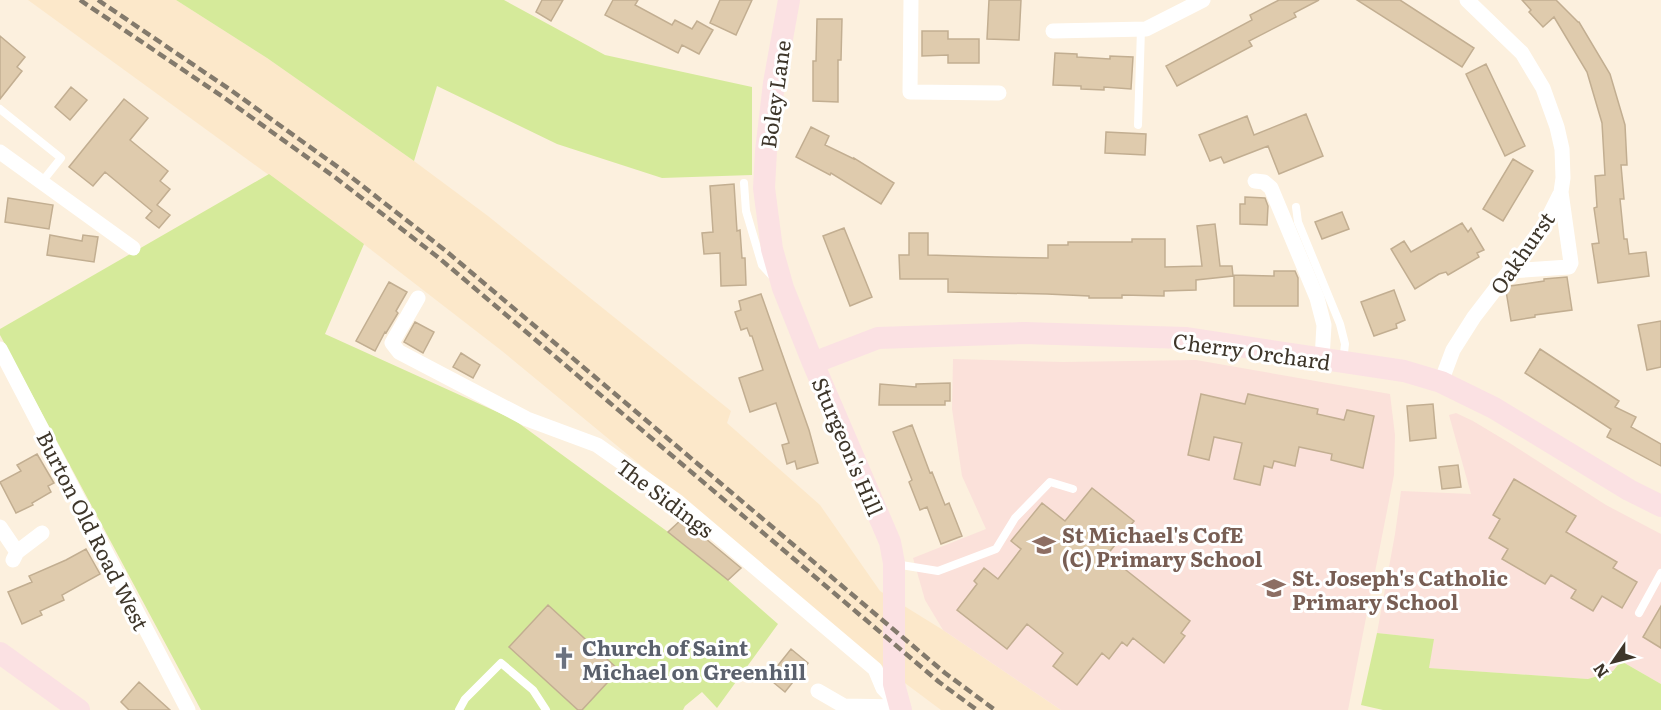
<svg xmlns="http://www.w3.org/2000/svg" width="1661" height="710" viewBox="0 0 1661 710" font-family="Literata,serif">
<style>
.built{fill:#fce8ca}
.education{fill:#fbe1da}
.green{fill:#d5ea9a}
.building{fill:#dfcbad;stroke:#c2ae91;stroke-width:1.5}
.lines{fill:none;stroke-linecap:round;stroke-linejoin:round}
.lane{stroke:#fff;stroke-width:8}
.street{stroke:#fff;stroke-width:15}
.secondary{stroke:#fbe1e3;stroke-width:22}
.rail{stroke:#837a6c;stroke-width:4.5;stroke-dasharray:9 4.5;stroke-linecap:butt}
.labels{text-anchor:middle;dominant-baseline:central;stroke-width:6;stroke-linejoin:round;paint-order:stroke}
.street-label{font-size:21px;fill:#3e362a;stroke:#fff}
.education-label{font-size:21px;font-weight:bold;fill:#785e54;stroke:#fff;text-anchor:start}
.worship-label{font-size:21px;font-weight:bold;fill:#5b616d;stroke:#fff;text-anchor:start}
</style>
<rect width="100%" height="100%" fill="#fcf0de"/>
<path class="built" d="M28 0H176L267 58 414 161 488 216 731 411 727 423 820 505 880 591 943 630 1061 710H941L870 657 712 524 502 351 361 242Z"/>
<path class="education" d="M953 359 1063 362 1196 360 1390 394 1395 435 1394 475 1348 710H1061L943 630 925 600 913 558 986 529 962 476 952 409Z
M1456 413 1473 421 1508 442 1606 505 1661 534V684L1621 661 1613 671 1588 679 1428 668 1433 639 1377 633 1395 534 1401 491 1471 494 1449 415Z"/>
<path class="green" d="M176 0H504L605 55 752 87V175L662 178 557 144 437 86 414 161 267 58Z
M269 174 364 244 325 334 513 419 668 532 728 580 778 624 717 708 702 692 685 706 683 710H201L0 335V329Z
M1377 633 1434 639 1429 668 1588 679 1613 671 1621 661 1661 684V710H1383L1361 705Z"/>
<path class="building" d="M542 0H563L551 21 536 12Z
M613 0H638L635 5 672 25 675 20 692 29 697 21 713 30 699 54 682 45 678 53 605 15Z
M720 0H752L736 35 710 23Z
M989 0H1021L1019 40 987 39Z
M1279 0H1319L1294 13 1296 17 1249 41 1252 46 1177 86 1166 66 1252 20 1250 15Z
M1357 0H1400L1474 48 1462 67Z
M1522 0H1556L1578 22H1579L1610 74 1625 125 1627 165H1621L1624 199H1620L1624 239H1627L1629 254 1646 252 1649 276 1598 283 1592 244 1599 243 1594 208 1597 207 1595 176 1605 175 1602 123 1587 72 1554 17 1543 27 1529 12 1531 10Z
M817 19H842L841 60H838V102L813 101V61H816Z
M922 31H948V39H979V63H948V55L922 56Z
M0 36 25 57 17 67 22 71 0 99Z
M1055 53 1077 54V57L1110 59V56L1133 57 1131 89 1104 87V90L1081 89V86L1053 85Z
M1486 64 1525 146 1505 156 1466 74Z
M71 87 87 100 70 120 55 107Z
M124 99 148 118 130 140 168 171 160 181 170 189 157 205 170 215 159 228 146 218 152 211 105 172 93 186 69 167Z
M1306 114 1323 156 1279 174 1268 146 1224 163 1221 157 1210 161 1199 135 1247 116 1254 135Z
M811 127 829 136 825 145 854 159V158L894 183 881 204 831 173 830 175 796 157Z
M1106 132 1146 134 1145 155 1105 153Z
M1513 159 1533 171 1503 221 1483 209Z
M734 184 737 231 740 230 742 258H745L746 285 721 286 720 253 704 254 702 233 713 232 710 186Z
M1245 197 1265 198 1268 206 1267 225 1240 224V204H1245Z
M8 198 53 205 49 229 5 222Z
M1342 212 1349 229 1322 239 1315 222Z
M1462 223 1468 232 1471 228 1484 250 1477 253 1479 257 1448 275 1446 272 1439 274 1415 289 1391 249 1404 241 1411 252Z
M1215 224 1220 266H1232L1233 276 1196 280V290L1164 291V296L1122 295V298H1089V296L1047 294 948 292V279H900L899 255H909V233H928V255L995 257 1048 258V245H1068V242H1132V239H1165V267L1202 266 1197 226Z
M844 228 872 297 850 306 823 236Z
M50 235 82 241 83 235 98 237 94 262 47 255Z
M1274 271H1295L1298 278V306H1234V275L1274 276Z
M1567 277 1572 310 1535 315V317L1511 321 1506 291 1510 286 1544 281V279Z
M389 282 407 292 396 311 398 313 386 333 385 332 375 351 356 341Z
M1394 290 1405 320 1396 324 1397 328 1374 336 1361 302Z
M761 294 809 430 818 463 797 469 795 461 787 464 782 445 789 443 776 403 750 412 739 378 763 370 752 336H750L747 328 741 330 735 312 741 310 739 301Z
M1661 321V367L1647 370 1638 325Z
M415 322 434 332 423 353 404 342Z
M1540 349 1619 401 1615 407 1636 417 1631 427 1661 444V466L1607 437 1611 429 1525 373Z
M461 353 480 365 473 378 453 367Z
M950 383V401H945V405H879L880 384 916 387V384Z
M1201 394 1245 404 1248 394 1318 409 1317 414 1344 420 1347 410 1374 416 1363 468 1331 460 1332 454 1299 447 1295 466 1274 461 1272 468 1264 466 1260 485 1234 479 1242 443 1214 437 1209 460 1188 455Z
M1433 404 1436 438 1410 441 1407 406Z
M912 425 930 473 932 472 945 505 949 503 962 536 941 544 927 507 920 510 909 482 912 480 893 432Z
M37 454 54 483 48 486 51 492 32 503 33 505 16 513 0 482 21 471 17 465Z
M1458 465 1461 487 1442 489 1439 467Z
M1514 479 1576 516 1566 532 1617 562 1613 568 1637 582 1622 608 1602 596 1593 611 1571 598 1576 590 1551 575 1545 584 1502 559 1508 549 1489 538 1500 519 1493 515Z
M1092 488 1134 521 1107 555 1190 621 1181 633 1185 636 1164 663 1133 638 1127 646 1122 642 1109 659 1102 653 1077 685 1053 666 1063 653 1027 624 1007 649 957 610 977 584 974 581 984 568 998 579 1021 549 1011 541 1042 503 1065 521Z
M682 519 741 568 728 580 668 532Z
M86 549 100 574 62 595 64 600 40 611 42 615 22 624 8 592 32 582 29 576 66 560Z
M548 605 619 670 582 710H578L509 647Z
M1661 606V648L1643 637Z
M791 649 808 663 785 692 768 678Z
M139 682 170 710H129L121 702Z"/>
<g class="lines">
<path class="lane" d="M0 109 61 158 41 183
M1138 125 1141 29
M744 183 746 211 762 265 772 276
M1296 207 1298 222 1340 324 1345 344 1343 361
M895 564 938 571 996 549 1015 518 1050 482 1073 489
M1639 613 1661 573
M459 710 465 699 501 663 533 690 546 710"/>
<path class="street" d="M911 0 910 92 999 93
M1053 31 1146 29 1203 0
M0 152 133 248
M1255 181 1264 182 1271 188 1317 298 1324 325 1322 359
M1509 271 1569 267 1571 263 1561 192
M418 298 392 343 399 352 527 419 597 445 678 502 875 669 883 688 898 704
M0 349 188 710
M1441 382 1453 350 1474 317 1544 226 1561 192 1563 178 1562 149 1557 127 1543 88 1522 53 1467 0
M0 527 17 552
M13 560 17 552 42 533
M818 691 844 706 900 707"/>
<path class="secondary" d="M789 0 774 83 766 151 764 188 772 249 783 288 813 363 890 542 894 563V684L901 710
M813 363 878 338 1024 333 1185 338 1404 371 1441 382 1494 408 1629 490 1661 506
M0 653 79 710"/>
<path class="rail" d="M80 0 226 99 336 178 439 258 939 682 977 710
M98 0 232 91 342 170 446 251 945 673 995 710"/>
</g>
<defs>
<g id="school-bare" transform="scale(1.8)"><path d="M0-5L7-2L0 1L-7-2ZM-4 1L0 2.5L4 1V4Q0 6-4 4Z" fill="#8d6e63" stroke="#fff" stroke-width="2.5" paint-order="stroke"/></g>
<g id="church-bare" transform="scale(1.8)"><path d="M-1.2-6h2.4v3.5h3.3v2.4h-3.3V6h-2.4V-.1h-3.3v-2.4h3.3Z" fill="#6b7280" stroke="#fff" stroke-width="2.5" paint-order="stroke"/></g>
</defs>
<g fill-rule="evenodd">
<use href="#school-bare" x="1044" y="545"/>
<use href="#school-bare" x="1274" y="588"/>
<use href="#church-bare" x="564" y="658"/>
</g>
<g class="labels">
<g class="street-label">
<text transform="translate(774 94) rotate(-82)">Boley Lane</text>
<text transform="translate(1521 252) rotate(-55)">Oakhurst</text>
<text transform="translate(1252 350) rotate(8)">Cherry Orchard</text>
<text transform="translate(849 446) rotate(67)">Sturgeon's Hill</text>
<text transform="translate(666 497) rotate(37)">The Sidings</text>
<text transform="translate(94 530) rotate(63)">Burton Old Road West</text>
</g>
<g class="education-label">
<text x="1062" y="533">St Michael's CofE<tspan x="1062" dy="24">(C) Primary School</tspan></text>
<text x="1292" y="576">St. Joseph's Catholic<tspan x="1292" dy="24">Primary School</tspan></text>
</g>
<g class="worship-label">
<text x="582" y="646">Church of Saint<tspan x="582" dy="24">Michael on Greenhill</tspan></text>
</g>
</g>
<g transform="translate(1613 662) rotate(235)" stroke="#ffffff" stroke-width="4.5" paint-order="stroke">
<path d="M0-4.5L10 22L0 15L-10 22Z" fill="#3e362a"/>
<text y="-9" font-size="16" font-weight="bold" text-anchor="middle" fill="#3e362a">N</text>
</g>
</svg>
